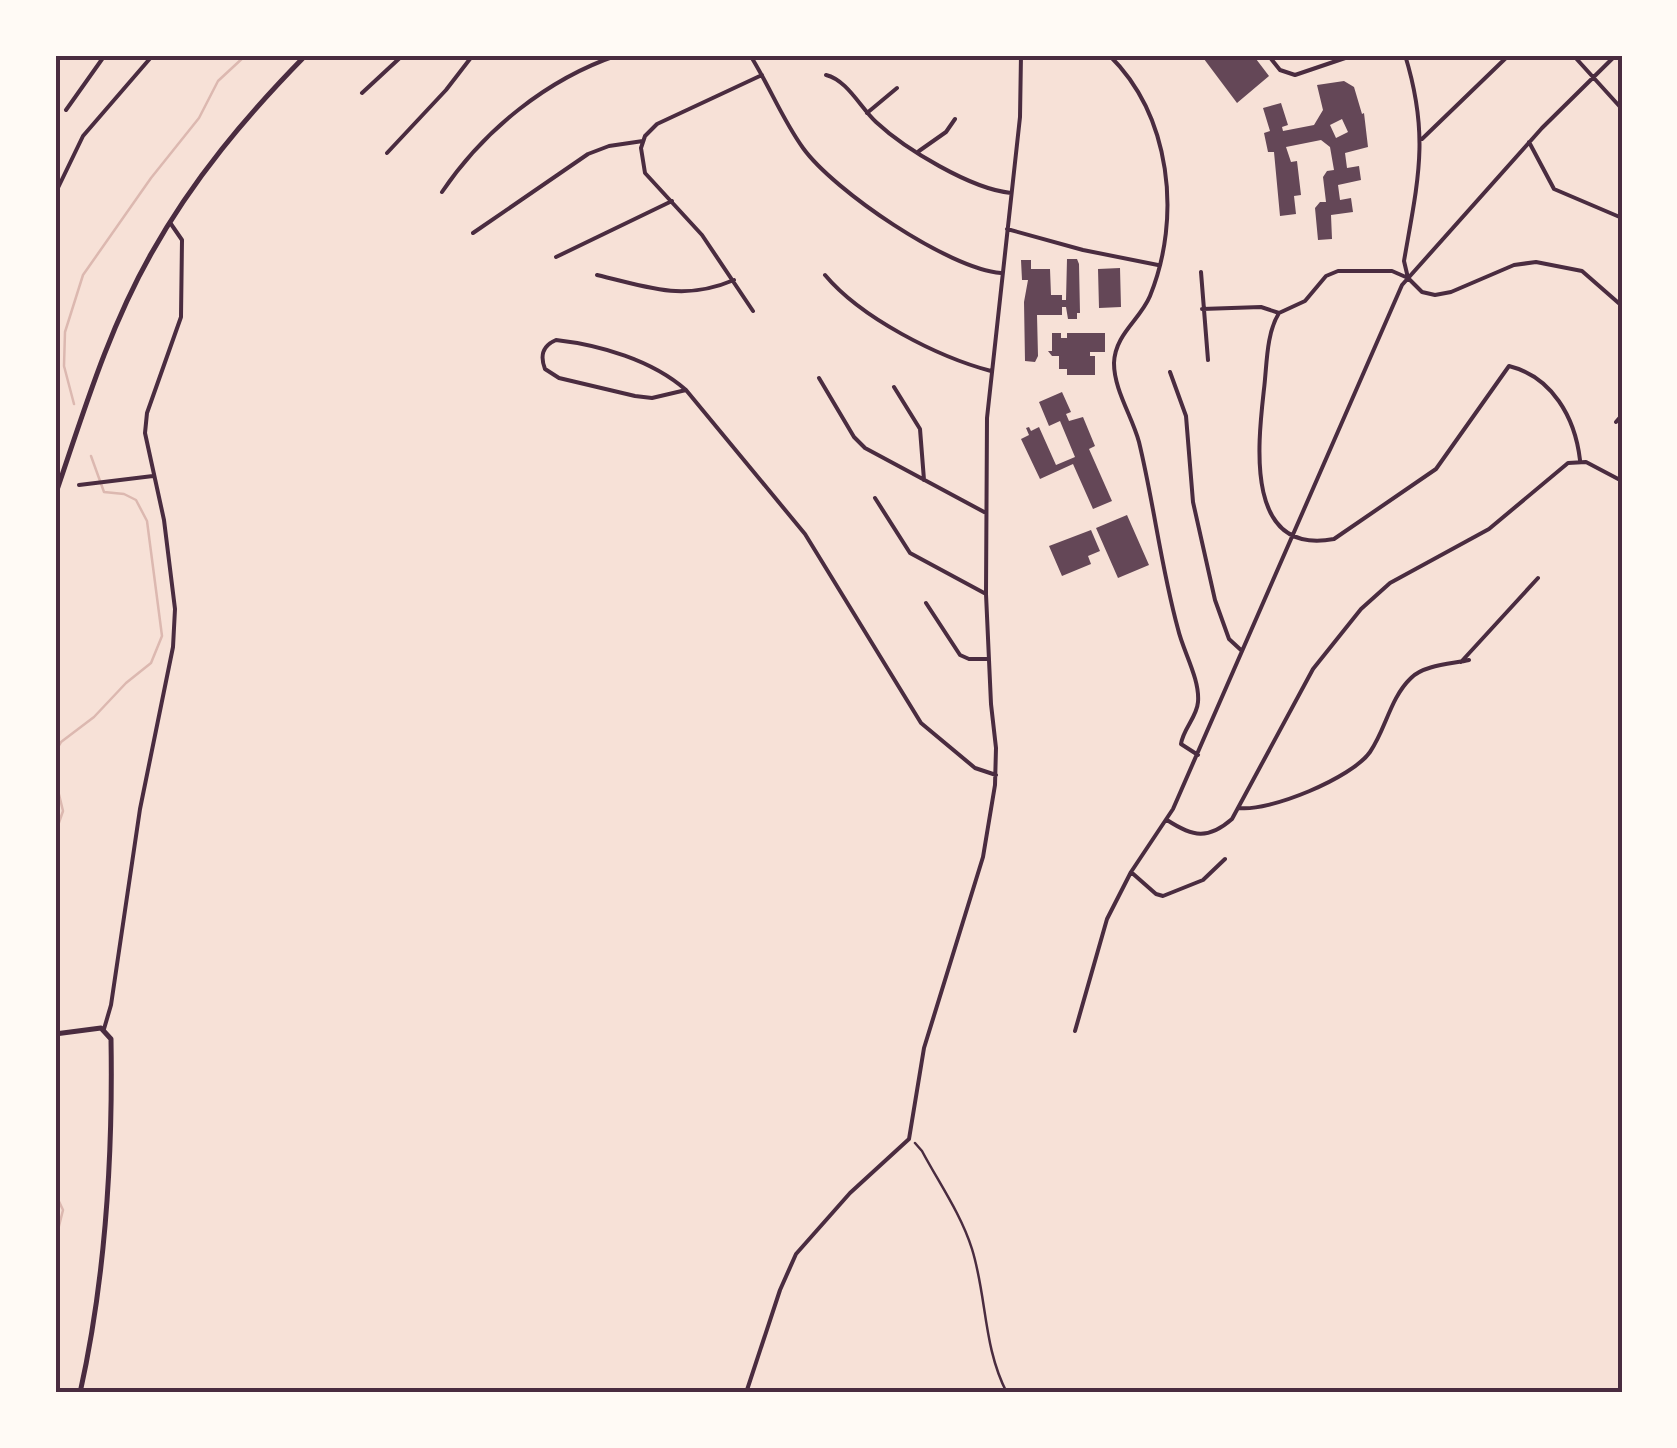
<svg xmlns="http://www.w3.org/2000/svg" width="1677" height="1448" viewBox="0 0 1677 1448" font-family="Poppins,sans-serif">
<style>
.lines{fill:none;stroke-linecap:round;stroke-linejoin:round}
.stream{stroke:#dcb8b0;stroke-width:2.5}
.building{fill:#644757;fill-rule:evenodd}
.path{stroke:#4a2c40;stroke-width:2.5}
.minor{stroke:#4a2c40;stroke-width:4}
.tertiary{stroke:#4a2c40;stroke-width:5}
.secondary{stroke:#4a2c40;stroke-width:5}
.neatline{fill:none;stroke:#4a2c40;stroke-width:4}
</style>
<rect width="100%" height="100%" fill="#f7e1d7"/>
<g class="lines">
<path class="stream" d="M74 404 64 366 65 332 83 275 151 178 199 118 218 81 246 55
M55 752 61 742 94 717 126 683 151 663 162 636 147 521 136 500 124 494 104 492 91 456
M55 778 63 811 55 834
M55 1193 63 1210 55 1242"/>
</g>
<path class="building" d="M1201 55H1253L1269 76 1237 103Z
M1344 81 1354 87 1362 114 1364 113 1368 147 1345 153 1347 168 1359 166 1361 180 1338 185 1340 200 1351 198 1353 212 1331 215 1332 239 1318 240 1315 208 1320 202H1326L1323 177 1327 171 1334 170 1330 147 1321 140 1286 147 1291 162 1297 161 1301 195 1294 196 1296 214 1280 216 1274 152H1268L1264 133 1270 131 1263 108 1281 103 1288 125 1282 127 1283 131 1314 125 1323 110 1317 85ZM1342 119 1348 132 1336 138 1330 125Z
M1067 259H1077L1079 264 1080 313H1077V319H1068L1066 307H1062V315H1037L1038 356 1035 362 1025 361 1024 302 1028 280H1022L1021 260H1031V269H1050L1051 295H1062V300H1066Z
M1120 268 1121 307 1099 308 1098 269Z
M1052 333H1061V338H1067V333H1105V352H1090V356H1095V375H1067V369H1059V356H1052L1048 351H1052Z
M1062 392 1071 412 1066 414 1069 421 1083 417 1095 446 1089 449 1112 501 1093 509 1073 464 1040 479 1021 439 1029 435 1026 428 1029 427 1031 431 1039 427 1056 465 1075 457 1060 421 1049 426 1039 402Z
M1127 515 1149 565 1118 578 1096 528Z
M1091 530 1100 551 1088 556 1091 564 1062 576 1049 546Z"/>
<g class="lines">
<path class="path" d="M915 1143 922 1151C939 1183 961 1214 972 1249 987 1297 983 1347 1007 1393"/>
<path class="minor" d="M750 55C769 85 782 119 803 148 834 191 949 269 1001 273
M1109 55C1171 116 1182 217 1150 296 1140 320 1115 334 1114 363 1114 390 1132 416 1139 442 1154 504 1161 567 1178 629 1183 651 1200 679 1198 702 1197 717 1183 729 1181 744L1198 755
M1268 55 1280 70 1295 75 1354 55
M1405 55C1430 136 1418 180 1404 261L1408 278
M1573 55 1622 109
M826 75C847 80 860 107 876 122 905 149 971 189 1011 193
M362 93 403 55
M66 110 105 55
M867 113 897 88
M1422 139 1509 55
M1529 142 1554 189 1622 218
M919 151 946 132 955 119
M387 153 446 90 473 55
M442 192C484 130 547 79 618 55
M55 194 83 136 153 55
M1007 229 1083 250 1158 265
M473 233 588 154 609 146 643 141
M556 257 672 201
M1201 272 1208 360
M597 275C649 287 682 302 734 280
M825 275C861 318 938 357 991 371
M1202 309 1261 307 1279 313 1305 301 1326 276 1338 271H1392L1408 278 1422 292 1435 295 1451 292 1514 265 1536 262 1582 271 1622 306
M753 311 702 235 645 173 641 148 645 136 657 124 762 75
M1279 313C1266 334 1267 365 1264 389 1258 443 1244 556 1334 539L1436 469 1509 366C1552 377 1575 417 1580 460
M1170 372 1186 416 1193 502 1215 600 1229 639 1242 651
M819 378 854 437 865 448 986 513
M894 387 920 429 924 480
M686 390 652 398 635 396 559 378 545 369C540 356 542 346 556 340 600 345 652 360 686 390L805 534 921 723 975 768 996 775
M1616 422 1622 415
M79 485 153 476
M875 498 910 553 986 594
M926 603 960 655 969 659H989
M1461 662 1538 578
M1239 808C1269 812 1352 778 1370 752 1386 729 1390 698 1411 678 1424 665 1451 664 1469 660
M1167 820C1193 837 1208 840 1232 819L1313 669 1361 609 1390 583 1489 529 1568 463 1586 462 1622 481
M1131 872 1156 894 1163 896 1203 880 1225 859
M104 1029 111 1005 140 809 173 647 175 609 164 520 145 433 147 413 181 317 182 240 171 224
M1075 1031 1107 919 1131 872 1173 809 1402 285 1542 128 1616 55
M746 1393 780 1290 796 1254 850 1193 909 1139 924 1048 983 857 995 785 996 748 991 704 986 594 987 418 1020 117 1021 55"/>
<path class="tertiary" d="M55 1034 101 1028 111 1039C113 1158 106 1276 80 1393"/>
<path class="secondary" d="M55 496C83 414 108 330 151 254 193 179 246 116 306 55"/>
</g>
<rect width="1677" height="1448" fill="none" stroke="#fffaf5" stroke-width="115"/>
<rect x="58" y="58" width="1562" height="1332" class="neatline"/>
</svg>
